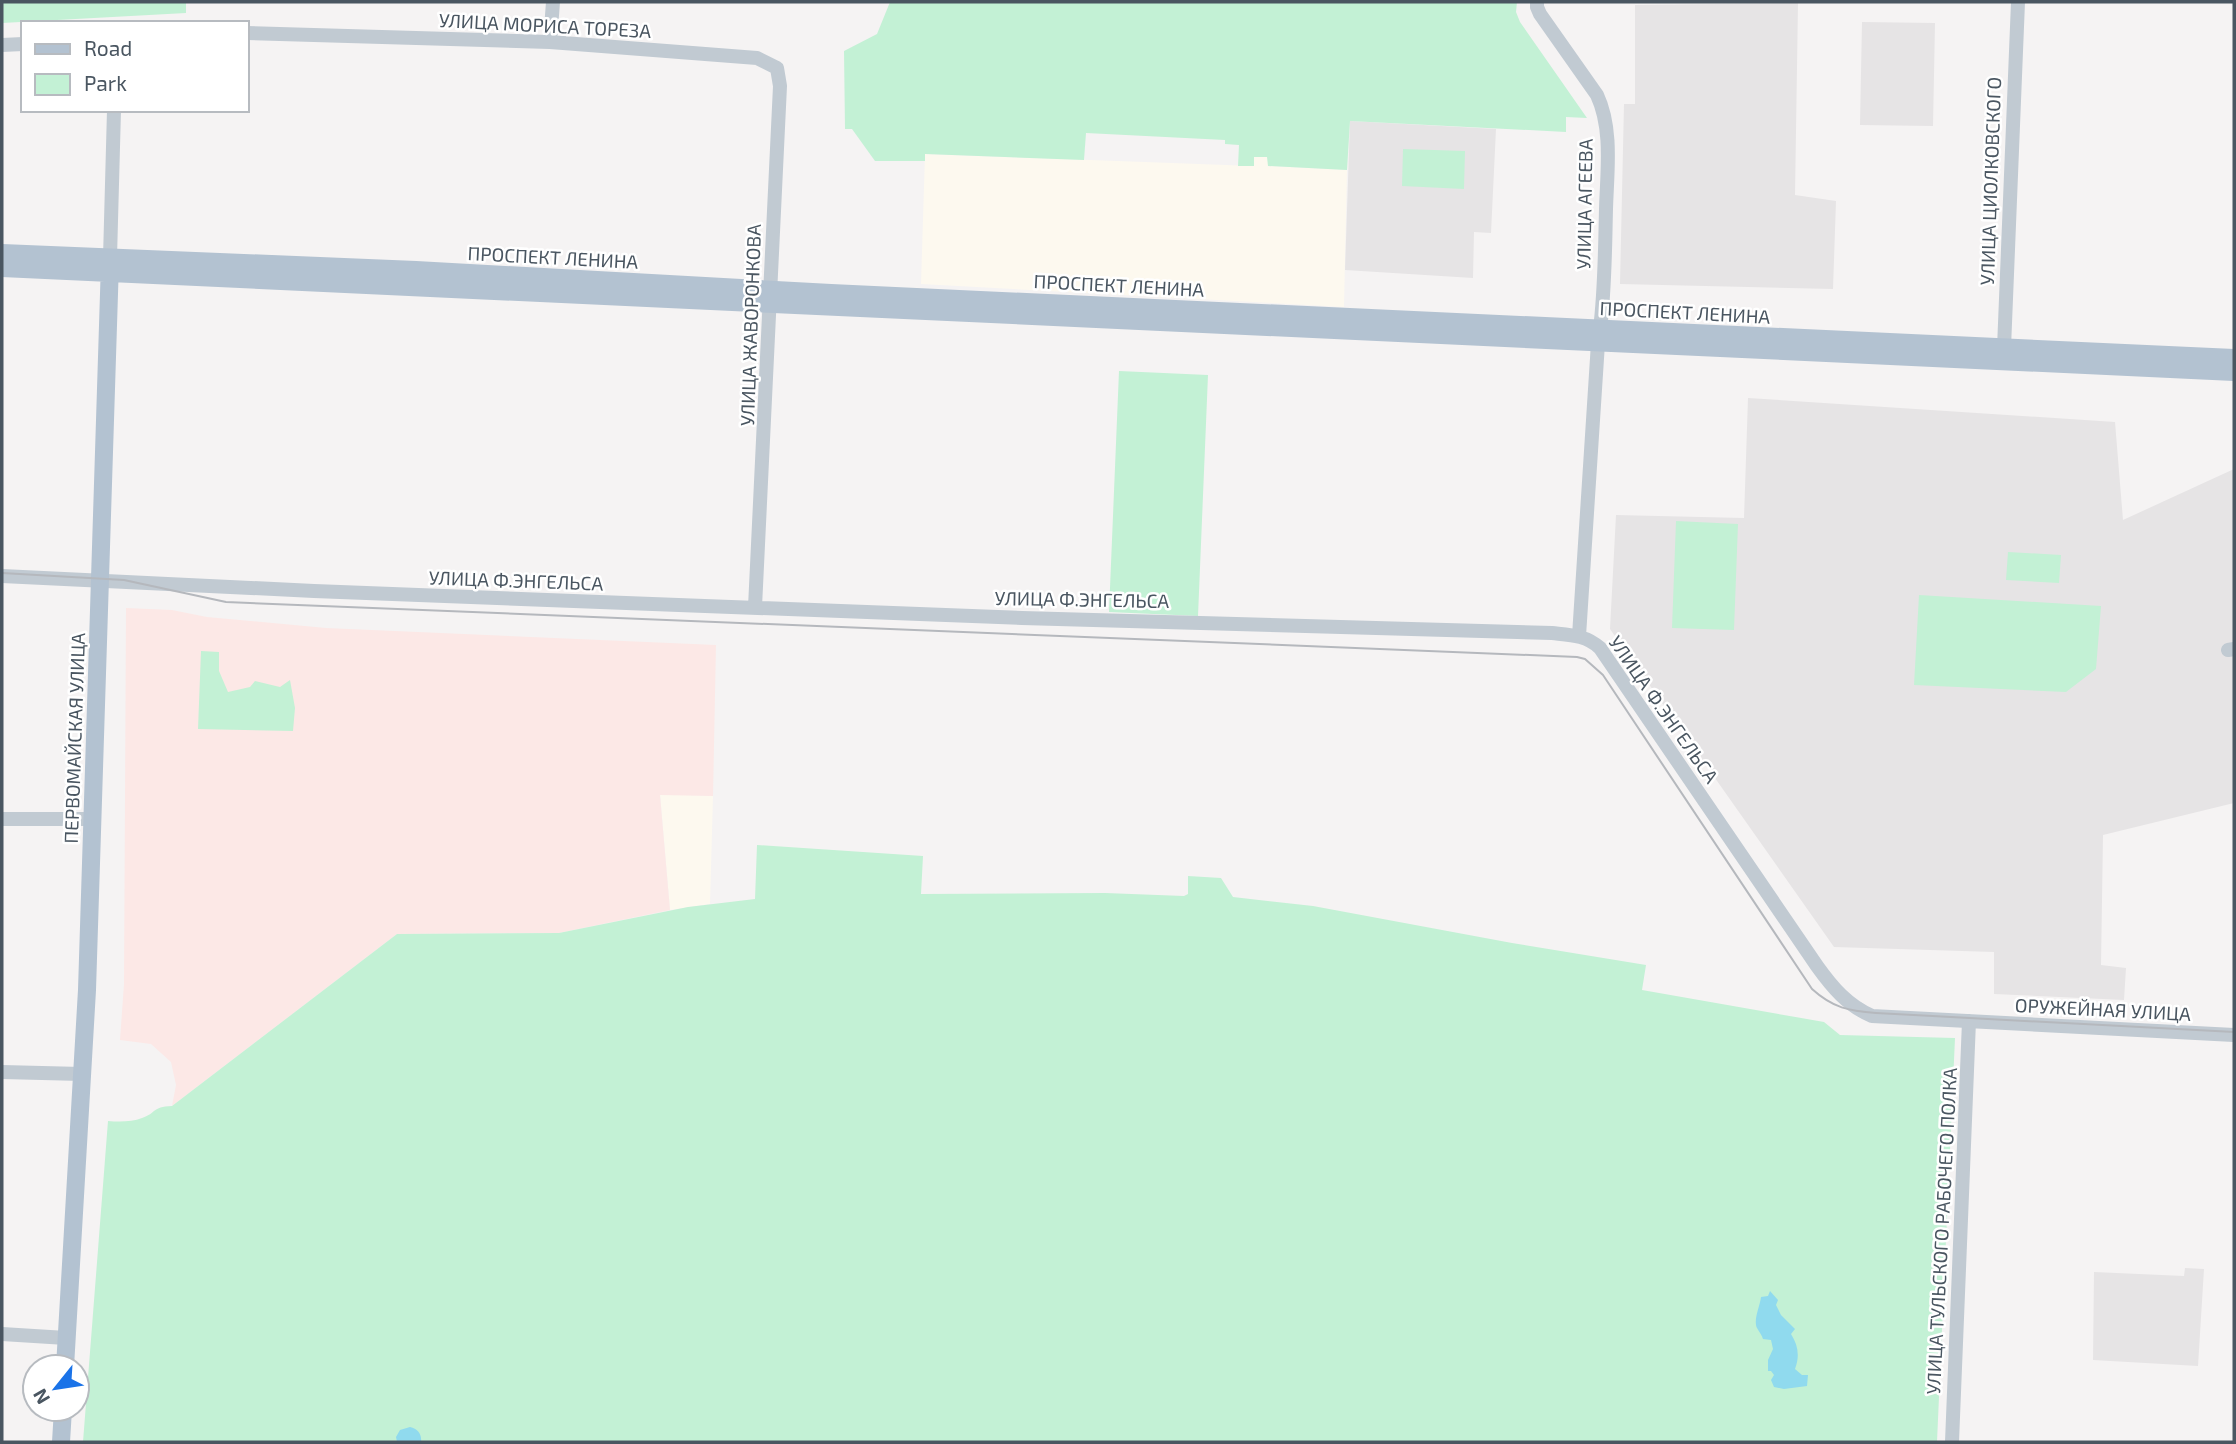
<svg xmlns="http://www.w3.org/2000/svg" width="2236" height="1444" viewBox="0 0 2236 1444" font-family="'Exo 2',sans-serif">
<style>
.commercial{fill:#fdf9ef}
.education{fill:#e6e4e5}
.medical{fill:#fce8e6}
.green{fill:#c3f1d5}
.water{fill:#90daee}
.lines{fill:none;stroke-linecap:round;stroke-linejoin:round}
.minor{stroke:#c1cad2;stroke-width:14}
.major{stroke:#b3c2d1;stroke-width:18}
.tram{stroke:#b5b8bd;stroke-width:2}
.labels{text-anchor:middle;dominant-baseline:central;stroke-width:5;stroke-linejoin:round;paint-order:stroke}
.street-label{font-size:19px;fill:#4a5661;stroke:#fff}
</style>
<rect width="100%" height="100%" fill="#f5f3f3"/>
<path class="commercial" d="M925 154 1253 166 1254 157H1268V166L1347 170 1344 307 921 284Z
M660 794 713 796 710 904 670 910Z"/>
<path class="education" d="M1798 3 1795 195 1836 201 1833 289 1620 284 1624 104H1635V5Z
M1862 22 1935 23 1933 126 1860 125Z
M1350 121 1496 129 1491 233 1474 232 1473 278 1345 270Z
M1748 398 2115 422 2123 520 2234 469V803L2103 835 2101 965 2126 968 2124 1000 1994 994V952L1834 947 1610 629 1616 515 1744 518Z
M2185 1268 2204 1269 2198 1366 2093 1360 2094 1272 2184 1276Z"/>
<path class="medical" d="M126 608 172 610 207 617 326 628 716 645 713 796 660 795 670 910 559 933 397 934 172 1106 176 1085 171 1062 151 1044 120 1040 124 984Z"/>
<path class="green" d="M2 2H186V13L2 23Z
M890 2H1517L1516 12 1520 22 1587 118 1566 117V132L1350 121 1347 170 1268 166 1267 157H1254V166H1238L1239 145 1225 144V140L1086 133 1084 160 925 154V161H875L852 129H845L844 51 877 34Z
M1403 149 1465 151 1464 189 1402 186Z
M1119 371 1208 375 1198 616 1109 612Z
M1676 521 1738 524 1734 630 1672 628Z
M2008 552 2061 555 2059 583 2006 580Z
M1919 595 2101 606 2096 669 2066 692 1914 685Z
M201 651 219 652V671L228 692 250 687 255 681 280 687 290 680 295 708 293 731 198 729Z
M757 845 923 856 921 894 1105 893 1184 896 1188 894V876L1221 878 1233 897 1313 906 1512 943 1646 965 1642 990 1824 1022 1840 1035 1955 1038 1937 1442H83L108 1121C119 1122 132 1122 142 1118 157 1113 151 1107 172 1106L397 934 559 933 688 907 755 899Z"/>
<path class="water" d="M1770 1291 1778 1300 1776 1305 1781 1315 1795 1329 1791 1334C1798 1345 1800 1356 1795 1369L1802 1375H1808L1807 1386 1784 1389 1774 1387 1771 1380 1774 1375 1771 1371H1768V1360L1773 1349 1771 1340 1763 1339C1762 1335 1759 1332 1757 1328 1753 1320 1760 1306 1761 1297L1768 1296Z
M410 1427C418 1429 422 1434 421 1442H397L396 1437 400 1430Z"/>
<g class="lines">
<path class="minor" d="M1537 2V7L1540 14 1597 95C1613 129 1607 172 1606 209 1605 249 1605 289 1600 329
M247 33 550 42 757 58 777 68 780 86 755 607
M550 42 553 2
M2 45 23 44
M110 258 114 110
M2004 348 2018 2
M2 576 314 591 1022 618 1552 633C1570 635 1586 635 1600 648L1817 966C1832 987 1848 1006 1872 1016L2234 1035
M1579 636 1598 343
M2228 650 2234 649
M2 819H92
M2 1072 82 1074
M2 1334 66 1338
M1952 1442 1969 1021"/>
<path class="major" d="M2 253 416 270 831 293 2234 358
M2 268 2234 372
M65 1367 87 990 110 262
M61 1442 63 1409"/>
<path class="tram" d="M2 573 124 580 226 602 1577 657 1585 659 1603 675 1812 989C1833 1008 1849 1011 1876 1013L2234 1032"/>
</g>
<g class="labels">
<g class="street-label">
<text transform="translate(545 25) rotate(3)">УЛИЦА МОРИСА ТОРЕЗА</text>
<text transform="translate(1990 181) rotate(-88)">УЛИЦА ЦИОЛКОВСКОГО</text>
<text transform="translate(1584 204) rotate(-89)">УЛИЦА АГЕЕВА</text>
<text transform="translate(553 257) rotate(3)">ПРОСПЕКТ ЛЕНИНА</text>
<text transform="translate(1119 285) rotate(3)">ПРОСПЕКТ ЛЕНИНА</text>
<text transform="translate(1685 312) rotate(3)">ПРОСПЕКТ ЛЕНИНА</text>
<text transform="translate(750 325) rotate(-88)">УЛИЦА ЖАВОРОНКОВА</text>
<text transform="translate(516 580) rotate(2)">УЛИЦА Ф.ЭНГЕЛЬСА</text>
<text transform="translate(1082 599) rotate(1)">УЛИЦА Ф.ЭНГЕЛЬСА</text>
<text transform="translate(1664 709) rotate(55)">УЛИЦА Ф.ЭНГЕЛЬСА</text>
<text transform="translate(74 738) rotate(-88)">ПЕРВОМАЙСКАЯ УЛИЦА</text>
<text transform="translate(2103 1009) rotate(3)">ОРУЖЕЙНАЯ УЛИЦА</text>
<text transform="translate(1941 1231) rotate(-87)">УЛИЦА ТУЛЬСКОГО РАБОЧЕГО ПОЛКА</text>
</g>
</g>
<rect width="2236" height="1444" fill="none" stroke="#4a5661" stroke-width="7"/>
<rect x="21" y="21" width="228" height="91" fill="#ffffff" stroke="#b7bbc0" stroke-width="2"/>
<rect x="35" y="44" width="35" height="10" fill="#b3c2d1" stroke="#b7bbc0" stroke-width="2"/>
<text x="84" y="56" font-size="21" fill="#4a5661">Road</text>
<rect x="35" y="74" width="35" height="21" fill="#c3f1d5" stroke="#b7bbc0" stroke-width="2"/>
<text x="84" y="91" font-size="21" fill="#4a5661">Park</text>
<g transform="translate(56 1388) rotate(240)"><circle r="33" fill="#ffffff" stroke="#b7bbc0" stroke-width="2"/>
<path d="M0-5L12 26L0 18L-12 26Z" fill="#1a73e8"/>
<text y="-10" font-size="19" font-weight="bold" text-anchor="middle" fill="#4a5661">N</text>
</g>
</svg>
